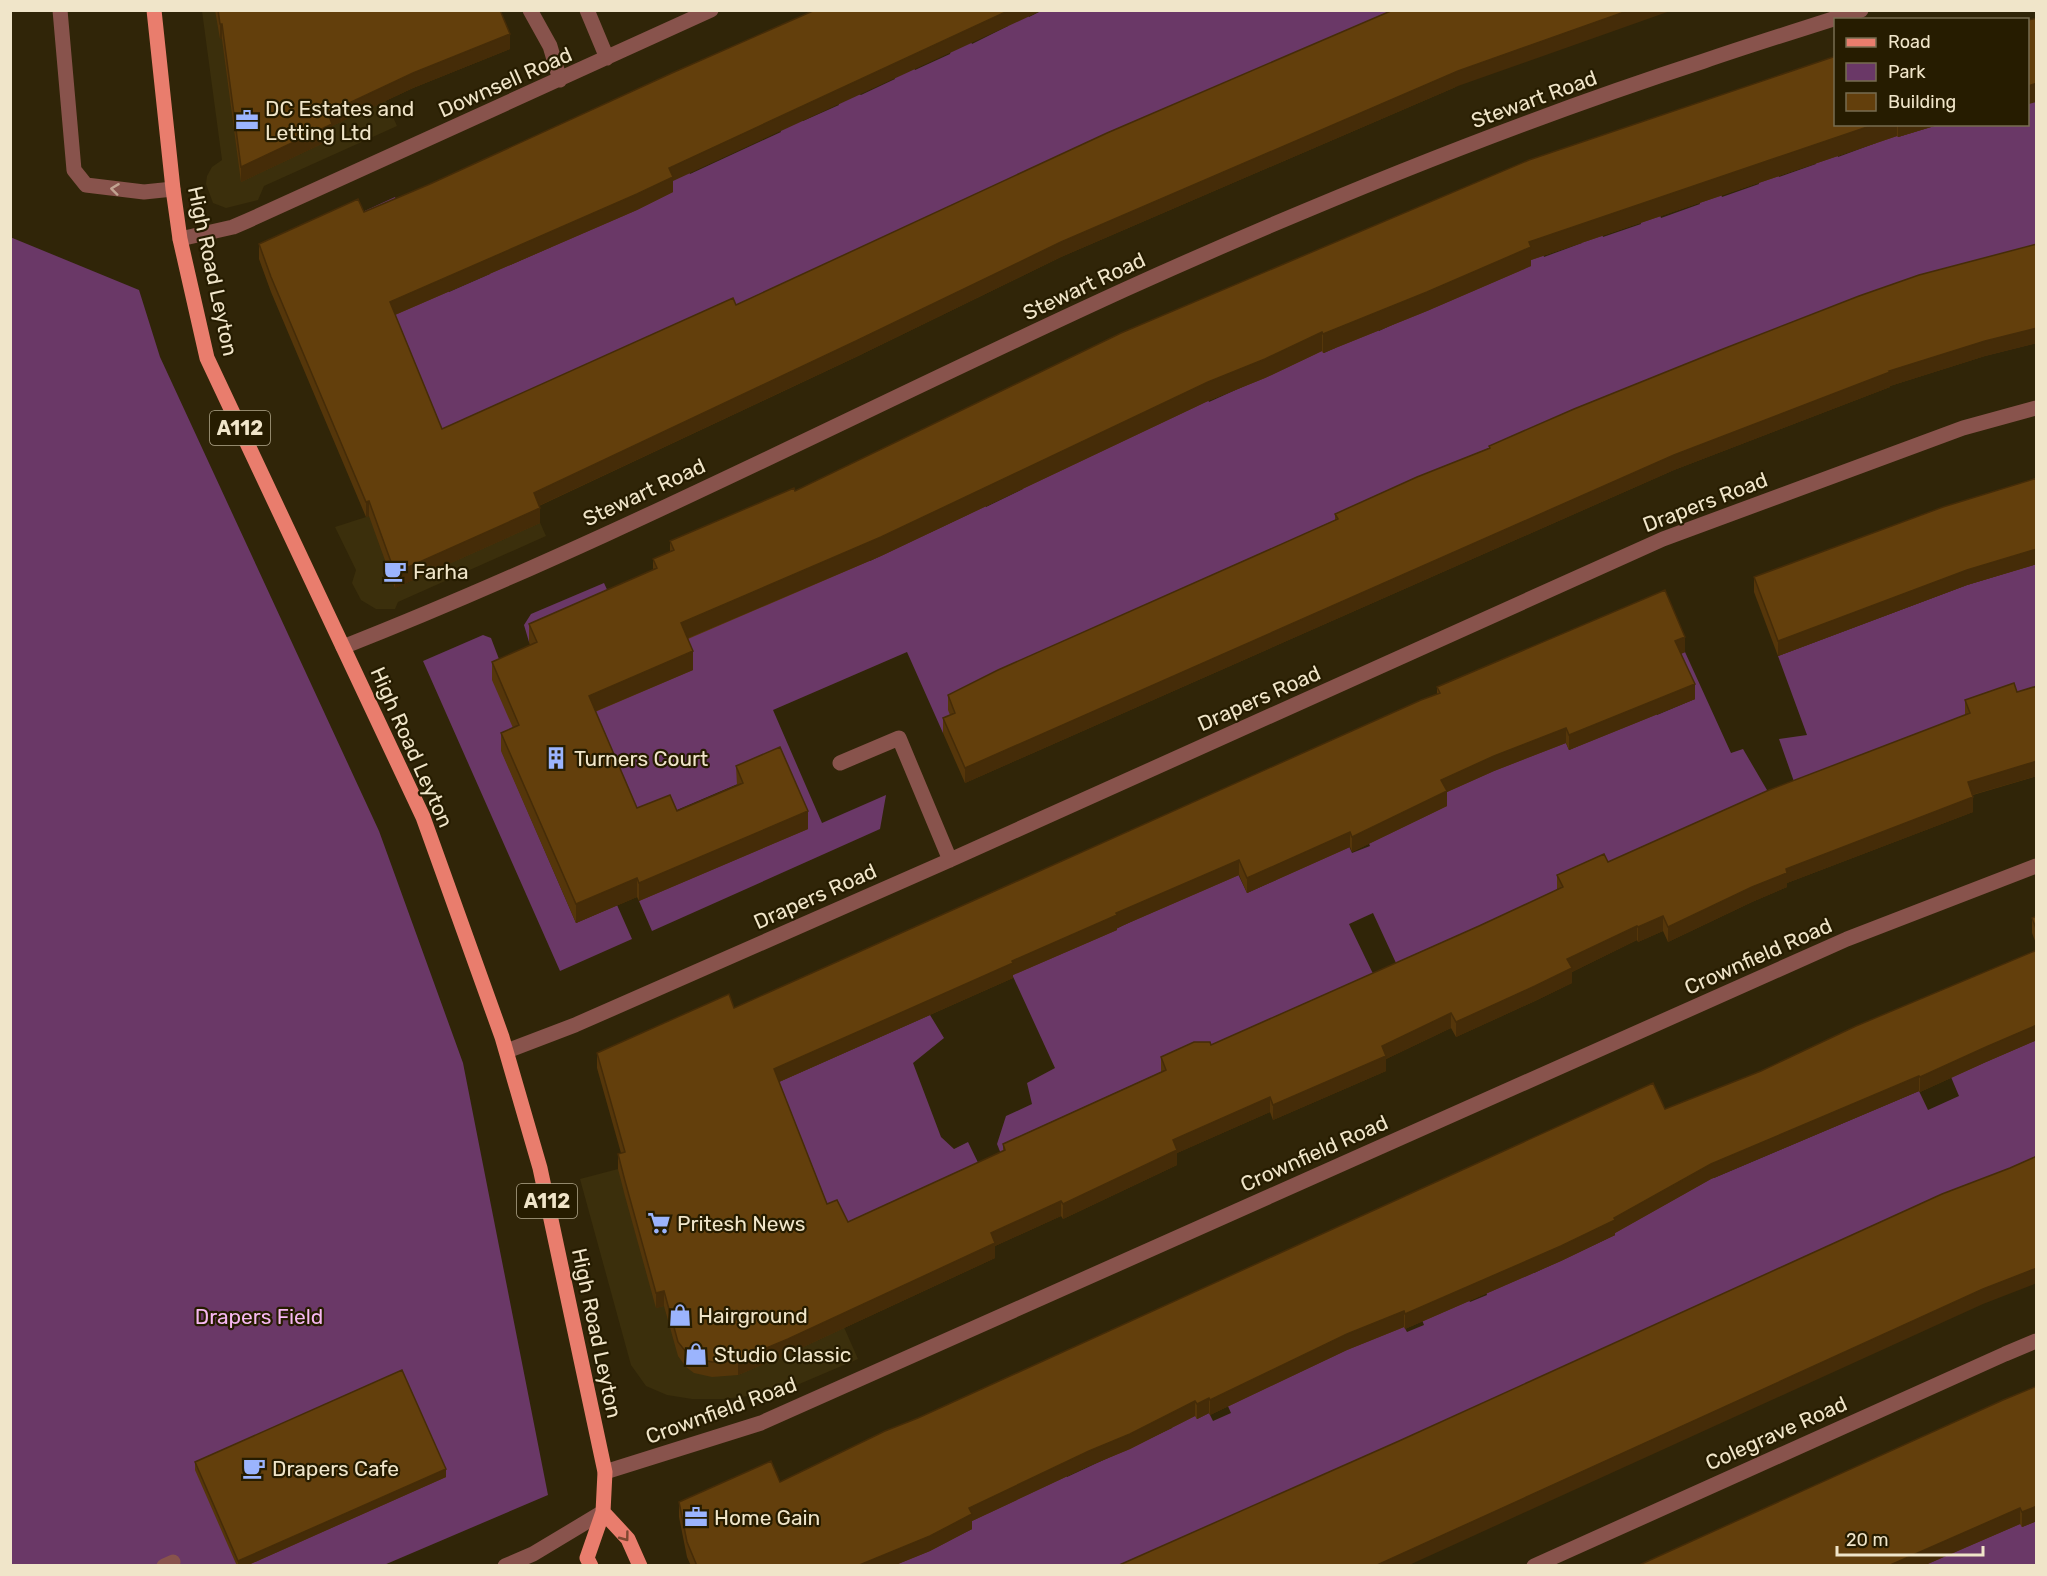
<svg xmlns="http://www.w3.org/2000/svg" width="2047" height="1576" viewBox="0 0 2047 1576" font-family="Rubik,sans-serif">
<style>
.built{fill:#3b2f0c}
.green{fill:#6a3867}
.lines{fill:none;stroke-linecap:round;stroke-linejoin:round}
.minor{stroke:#88534c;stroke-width:15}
.major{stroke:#e97d6d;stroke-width:15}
.wall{fill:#55360a}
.shaded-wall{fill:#452c08}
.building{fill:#633f0c;stroke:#452c08;stroke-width:1.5}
.oneway{stroke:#c1a391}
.oneway2{stroke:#7e4831}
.labels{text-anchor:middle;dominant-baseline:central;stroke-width:4.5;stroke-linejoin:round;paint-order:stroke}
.shield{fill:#261c00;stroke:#b3a98d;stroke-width:1.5}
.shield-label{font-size:20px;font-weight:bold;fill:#f0e5c9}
.street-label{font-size:21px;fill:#f0e5c9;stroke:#261c00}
.poi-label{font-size:21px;fill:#f0e5c9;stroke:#261c00;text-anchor:start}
.park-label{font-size:21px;fill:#f7b8f2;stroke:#261c00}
</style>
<rect width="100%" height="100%" fill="#302508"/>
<path class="built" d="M202 11H357L356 34 397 126 264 186 258 200 226 208 213 203 206 184 207 176 212 167 222 160Z
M510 455 546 536 398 602 395 609H376L361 600 352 583 356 570 335 527 366 517Z
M618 1169 839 1316 858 1359 797 1385 756 1395 723 1399H692L667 1395 646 1386 631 1365 580 1179Z"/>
<path class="green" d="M1001 10 1026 11 1029 17 1043 10 1445 11 418 495 358 214 395 197 423 260 432 256 449 292 490 274 474 237 493 229 510 265 551 247 535 211 555 202 571 238 593 228 657 156 677 147 690 174 781 132 769 105 803 121 839 105 827 79 861 95 895 79 884 53 902 45 915 70 950 54 960 18 972 44 1008 26Z
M2036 101V286L943 733 907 652 773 710 822 823 886 795 880 829 652 931 639 901 780 766 637 827 587 710 681 641 858 537 870 561 907 543 918 510 929 533 969 514 974 482 986 507 1023 489 1011 464 1196 375 1209 402 1304 359 1311 327 1324 353 1335 348 1366 303 1379 331 1394 324 1519 238 1535 232 1544 257 1582 243 1574 221 1595 214 1603 237 1641 224 1633 199 1652 192 1661 218 1700 204 1691 179 1713 172 1722 197 1759 184 1751 160 1770 154 1779 177 1816 164 1809 138 1829 131 1838 157 1876 143 1893 125 1898 137 1937 125 2028 124V104Z
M10 237 139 290 160 357 379 831 463 1063 548 1495 384 1565H11Z
M2036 564V701L1798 793 1779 739 1807 735 1778 656 1967 585Z
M604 583 614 605 529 642 524 625 531 614Z
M483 635 491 638 505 675 519 743 502 752 576 923 617 905 632 939 560 971 423 661Z
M1685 652 1731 753 1743 749 1774 802 1402 976 1373 913 1349 924 1378 984 1003 1159 997 1144 1006 1116 1032 1104 1027 1083 1055 1068 999 946 1116 929 1132 921 1125 904 1159 909 1238 874 1247 893 1276 880 1260 843 1333 810 1352 853 1370 846 1359 820 1429 768 1551 709 1569 750 1607 733 1639 672 1657 715 1695 699 1675 656Z
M930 1015 944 1038 913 1063 941 1137 954 1149 968 1142 984 1175 860 1231 810 1227 763 1089Z
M2036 1040V1188L1155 1566H893L972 1529 968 1521 1047 1433 1067 1477 1172 1428 1176 1374 1197 1419 1209 1413 1213 1421 1231 1413 1227 1404 1402 1323 1407 1332 1424 1325 1420 1315 1466 1295 1470 1302 1487 1295 1485 1287 1531 1266 1534 1273 1615 1235 1612 1228 1664 1205 1683 1194 1663 1152 1714 1178 1919 1091 1928 1110 1959 1096 1951 1077Z
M2002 1476 2022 1527 2036 1521V1565H1923L2005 1530Z"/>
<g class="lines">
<path class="minor" d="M60 10 74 170 86 185 144 192 173 189
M530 10 550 46 560 80
M587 10 607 58
M180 239 233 227 247 221 711 10
M343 647C610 542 865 408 1126 289 1314 204 1507 125 1704 61 1756 43 1809 27 1861 10
M840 763 899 738 950 860
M507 1051 575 1025 950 860 1663 539 1963 428 2036 408
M605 1472 761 1423 1847 939 2036 866
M164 1566 173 1562
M505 1566 533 1554 603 1512
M1534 1566 2005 1354 2036 1341"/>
<path class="major" d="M154 10 173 189 180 239 207 358 423 817 502 1037 540 1168 605 1472 603 1512 587 1558 591 1566
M603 1512 628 1539 640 1566"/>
</g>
<path class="wall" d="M215 10H500L510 49 413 88 332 126V139L241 182 222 39H220Z
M1458 86 1061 257 856 357 539 506 540 523 395 588 369 516 366 517 271 292 259 259V244L364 212 430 184 673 181V192L637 210 395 315 442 429 736 305Z
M1836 124H1941L1898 137 1897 136 1531 260V266L1427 311 1323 353 1322 351 1265 378 1208 401 881 556 688 639 693 670 595 712 637 808 677 811 737 785 736 766 808 829 639 901 637 897 576 923 501 751V733L513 728 492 680V662L530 645 529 642V624L653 570V559L670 552V541L795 491Z
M2037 244V343L1985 356 1890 386V387L1674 470 965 783 943 733V718L950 715 948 710V695L1335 520V514L1489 448V446Z
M2037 478V564L1967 585 1778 656 1754 592V577Z
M1685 652 1681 654 1695 699 1569 750 1566 743 1494 771 1447 792V806L1352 852 1350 847 1247 893 1239 875 1117 928V930L1013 975V978L779 1082 827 1204 848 1222 1003 1151V1144L1161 1072V1057L1211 1045 1479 926 1557 890V875L1608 862 1965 715V700L2017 692 2037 686V776L1973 795V812L1787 883V887L1752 902 1668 942 1663 931 1638 942 1637 940 1572 972V983L1535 1001 1456 1037 1451 1028 1386 1059V1071L1273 1120 1270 1112 1177 1153V1165L1063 1219 1061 1216 995 1246V1258L788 1354 738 1375 712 1377 694 1373 686 1367 678 1356 664 1306 656 1308 625 1196 618 1169V1154L621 1153 597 1068V1053L734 1008 1437 694V687Z
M2037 916V946L2032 933V918Z
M2037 950V1040L1986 1062 1920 1092 1919 1091 1711 1179 1615 1233V1235L1561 1261 1405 1329 1404 1327 1347 1350 1210 1415 1209 1413 1197 1419 1195 1416 1130 1449 1089 1466 972 1521V1529L930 1551 893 1566H691L687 1557 679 1517V1502L780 1482 1665 1109 1761 1071Z
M2037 1386V1521L2022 1527 2020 1524 1923 1566H1637Z
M195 1462 446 1477 246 1566H237L195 1470Z"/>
<path class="shaded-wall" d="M1010 10H1043L673 181V192L637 210 390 317V302L669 168Z
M1630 10H1673L1458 86 1061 257 856 357 534 508V493L1061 242 1458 71Z
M220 24H222V39H220Z
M510 34V49L413 88 332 126V139L241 182V167L328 113 413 73Z
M2037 83V102L2028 104V86Z
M1876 124H1897V136L1531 260V266L1427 311 1323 353V334L1529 242Z
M1898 124H1941L1898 137Z
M2037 328V343L1985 356 1890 386V387L1674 470 965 783V768L1674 455 1889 371 1985 341Z
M1322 332V351L1265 378 1208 401 881 556 681 641V623L1208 382Z
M369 501V516L366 517V502Z
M540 508V523L395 588V573Z
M2037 549V564L1967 585 1778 656V641L1967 570Z
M1685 637V652L1675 656V641Z
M693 651V670L589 714V696Z
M1695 684V699L1569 750V735Z
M1566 728V743L1494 771 1447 792V806L1352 852V837L1441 780 1494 756Z
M2037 761V776L1968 796V782Z
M1973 797V812L1787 883V887L1752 902 1668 942V927L1786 869Z
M808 811V829L639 901V883Z
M1350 832V847L1247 893V878Z
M1239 860V875L1117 928V930L1013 975V978L774 1084V1069L1116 913Z
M637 878V897L576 923V904Z
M1663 916V931L1638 942V927Z
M1637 926V940L1572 972V983L1535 1001 1456 1037V1022L1567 959Z
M1451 1013V1028L1386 1059V1071L1273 1120V1105L1382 1046Z
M2037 1025V1040L1986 1062 1920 1092V1077L1986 1047Z
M1919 1076V1091L1711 1179 1615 1233V1235L1561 1261 1405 1329V1314L1614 1218 1711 1164Z
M1270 1097V1112L1177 1153V1165L1063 1219V1204L1173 1140Z
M1061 1201V1216L995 1246V1258L788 1354 738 1375V1360L991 1233Z
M2037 1268V1283L1983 1304 1407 1566H1375L1983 1289Z
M664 1291V1306L656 1308V1293Z
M1404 1311V1327L1347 1350 1210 1415V1400L1347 1334Z
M1209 1398V1413L1197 1419V1404Z
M1195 1401V1416L1130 1449 1089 1466 972 1521V1529L930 1551 893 1566H857L969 1508Z
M446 1469V1477L246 1566H238V1561Z
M2037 1506V1521L2022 1527V1512Z
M2020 1508V1524L1923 1566H1888Z"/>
<path class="building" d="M218 10H500L510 34 413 73 328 113 332 124 241 167 222 24H220Z
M815 10H1010L669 168 673 177 637 194 390 302 442 429 733 298 736 305 1107 133 1393 10H1630L1458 71 1061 242 856 341 534 493 540 508 395 573 369 501 366 502 271 277 259 244 358 199 364 212 430 184 672 73Z
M2037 18V83L2028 86V20Z
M1836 56V124H1876L1529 242 1531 247 1427 292 1323 334 1322 332 1265 359 1208 382 881 537 681 623 693 651 589 696 637 808 670 795 677 811 743 783 736 766 780 747 808 811 639 883 637 878 576 904 501 733 519 725 492 662 537 642 529 624 657 568 653 559 674 550 670 541 794 488 795 491 1121 333 1529 160Z
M2037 244V328L1985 341 1889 371 1890 372 1674 455 965 768 943 718 955 713 948 695 998 670 1338 519 1335 514 1417 477 1490 448 1489 446 1574 409 1723 349 1859 296 1919 275Z
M2037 478V549L1967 570 1778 641 1754 577 1943 507Z
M1665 590 1685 637 1675 641 1695 684 1569 735 1566 728 1494 756 1441 780 1447 791 1352 837 1350 832 1247 878 1239 860 1116 913 1117 915 1012 961 1013 963 774 1069 827 1204 837 1200 848 1222 1005 1150 1003 1144 1166 1070 1161 1057 1194 1042H1210L1211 1045 1479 926 1563 887 1557 875 1604 854 1608 862 1769 790 1970 713 1965 700 2014 683 2017 692 2037 686V761L1968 782 1973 797 1786 869 1787 873 1752 887 1668 927 1663 916 1638 927 1637 926 1567 959 1572 968 1535 986 1456 1022 1451 1013 1382 1046 1386 1056 1273 1105 1270 1097 1173 1140 1177 1150 1063 1204 1061 1201 991 1233 995 1243 788 1339 738 1360 712 1362 694 1358 686 1352 678 1342 664 1291 656 1293 625 1181 618 1154 625 1152 597 1053 729 994 734 1008 1421 700 1440 693 1437 687Z
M2037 916V931L2032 918Z
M2037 950V1025L1986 1047 1920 1077 1919 1076 1711 1164 1614 1218 1615 1220 1561 1246 1405 1314 1404 1311 1347 1334 1210 1400 1209 1398 1197 1404 1195 1401 1130 1434 1089 1451 969 1508 972 1514 930 1536 857 1566H697L687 1542 679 1502 771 1461 780 1482 885 1431 918 1418 1653 1083 1665 1109 1761 1071 1856 1026Z
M2037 1156V1268L1983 1289 1375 1566H1117L1399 1441 1942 1194 2010 1168Z
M402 1370 446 1469 238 1561 195 1462Z
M2037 1386V1506L2022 1512 2020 1508 1888 1566H1637L2003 1400Z"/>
<defs><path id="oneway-chevron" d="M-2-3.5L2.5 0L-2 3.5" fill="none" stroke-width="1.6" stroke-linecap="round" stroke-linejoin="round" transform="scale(1.5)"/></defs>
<use class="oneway" href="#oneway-chevron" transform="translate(115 189) rotate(-173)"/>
<use class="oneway2" href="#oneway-chevron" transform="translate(625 1537) rotate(53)"/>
<defs>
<g id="office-bare" transform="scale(1.8)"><path d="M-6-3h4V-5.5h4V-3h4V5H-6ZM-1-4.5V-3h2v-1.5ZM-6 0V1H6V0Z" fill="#9bb4fd" stroke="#261c00" stroke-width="2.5" paint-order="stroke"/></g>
<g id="cafe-bare" transform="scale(1.8)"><path d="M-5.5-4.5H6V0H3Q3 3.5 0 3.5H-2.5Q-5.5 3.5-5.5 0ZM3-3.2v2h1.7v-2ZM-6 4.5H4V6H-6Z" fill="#9bb4fd" stroke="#261c00" stroke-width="2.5" paint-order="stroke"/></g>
<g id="building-bare" transform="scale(1.8)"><path d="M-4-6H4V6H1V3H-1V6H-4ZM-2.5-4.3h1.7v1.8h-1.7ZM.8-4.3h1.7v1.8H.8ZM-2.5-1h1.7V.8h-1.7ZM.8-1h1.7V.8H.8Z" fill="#9bb4fd" stroke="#261c00" stroke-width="2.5" paint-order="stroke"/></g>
<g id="supermarket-bare" transform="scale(1.8)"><path d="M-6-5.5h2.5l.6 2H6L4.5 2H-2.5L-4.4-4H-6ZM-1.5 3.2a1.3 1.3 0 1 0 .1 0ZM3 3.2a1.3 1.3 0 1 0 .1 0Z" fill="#9bb4fd" stroke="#261c00" stroke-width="2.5" paint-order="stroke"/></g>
<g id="shop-bare" transform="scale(1.8)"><path d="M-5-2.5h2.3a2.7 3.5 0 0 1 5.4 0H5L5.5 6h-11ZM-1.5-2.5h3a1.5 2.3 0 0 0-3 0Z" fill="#9bb4fd" stroke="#261c00" stroke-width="2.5" paint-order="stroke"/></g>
</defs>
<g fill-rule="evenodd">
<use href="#office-bare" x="247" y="120"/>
<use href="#cafe-bare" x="395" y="571"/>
<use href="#building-bare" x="556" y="758"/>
<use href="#supermarket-bare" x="659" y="1223"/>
<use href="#shop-bare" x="680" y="1315"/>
<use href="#shop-bare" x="696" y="1354"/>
<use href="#cafe-bare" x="254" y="1468"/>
<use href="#office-bare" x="696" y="1517"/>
</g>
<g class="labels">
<g class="shield">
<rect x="210" y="411" width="60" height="34" rx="4.5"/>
<rect x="517" y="1184" width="60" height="34" rx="4.5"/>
</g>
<g class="shield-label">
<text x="240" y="428">A112</text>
<text x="547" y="1201">A112</text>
</g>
<g class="street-label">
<text transform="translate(505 82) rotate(-24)">Downsell Road</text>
<text transform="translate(1534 99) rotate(-20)">Stewart Road</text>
<text transform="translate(213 271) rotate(78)">High Road Leyton</text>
<text transform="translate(1084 286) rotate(-25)">Stewart Road</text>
<text transform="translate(644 492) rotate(-25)">Stewart Road</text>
<text transform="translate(1705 502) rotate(-21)">Drapers Road</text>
<text transform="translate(1259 698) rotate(-24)">Drapers Road</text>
<text transform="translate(412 747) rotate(66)">High Road Leyton</text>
<text transform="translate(815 896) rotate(-24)">Drapers Road</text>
<text transform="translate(1758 956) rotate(-24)">Crownfield Road</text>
<text transform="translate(1314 1153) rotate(-24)">Crownfield Road</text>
<text transform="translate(597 1333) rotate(78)">High Road Leyton</text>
<text transform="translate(721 1410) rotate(-20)">Crownfield Road</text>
<text transform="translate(1776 1433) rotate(-24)">Colegrave Road</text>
</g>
<g class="poi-label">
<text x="265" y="108">DC Estates and<tspan x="265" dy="24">Letting Ltd</tspan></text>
<text x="413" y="571">Farha</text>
<text x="574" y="758">Turners Court</text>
<text x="677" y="1223">Pritesh News</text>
<text x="698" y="1315">Hairground</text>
<text x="714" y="1354">Studio Classic</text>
<text x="272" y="1468">Drapers Cafe</text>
<text x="714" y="1517">Home Gain</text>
</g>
<g class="park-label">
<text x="259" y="1316">Drapers Field</text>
</g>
</g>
<rect width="2047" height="1576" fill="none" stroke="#f0e5c9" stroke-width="24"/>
<rect x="1834" y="18" width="195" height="108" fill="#261c00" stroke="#776c50" stroke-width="1.5"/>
<rect x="1846" y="38" width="30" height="9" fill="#e97d6d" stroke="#776c50" stroke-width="1.5"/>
<text x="1888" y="48" font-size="18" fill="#f0e5c9">Road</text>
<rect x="1846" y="63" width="30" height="18" fill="#6a3867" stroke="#776c50" stroke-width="1.5"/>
<text x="1888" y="78" font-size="18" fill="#f0e5c9">Park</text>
<rect x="1846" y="93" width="30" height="18" fill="#633f0c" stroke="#776c50" stroke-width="1.5"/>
<text x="1888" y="108" font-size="18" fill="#f0e5c9">Building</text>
<path d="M1837 1546v9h146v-9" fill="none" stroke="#f0e5c9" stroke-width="3"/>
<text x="1846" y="1546" font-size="18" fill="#f0e5c9" stroke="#261c00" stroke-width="4.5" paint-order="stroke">20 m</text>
</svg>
